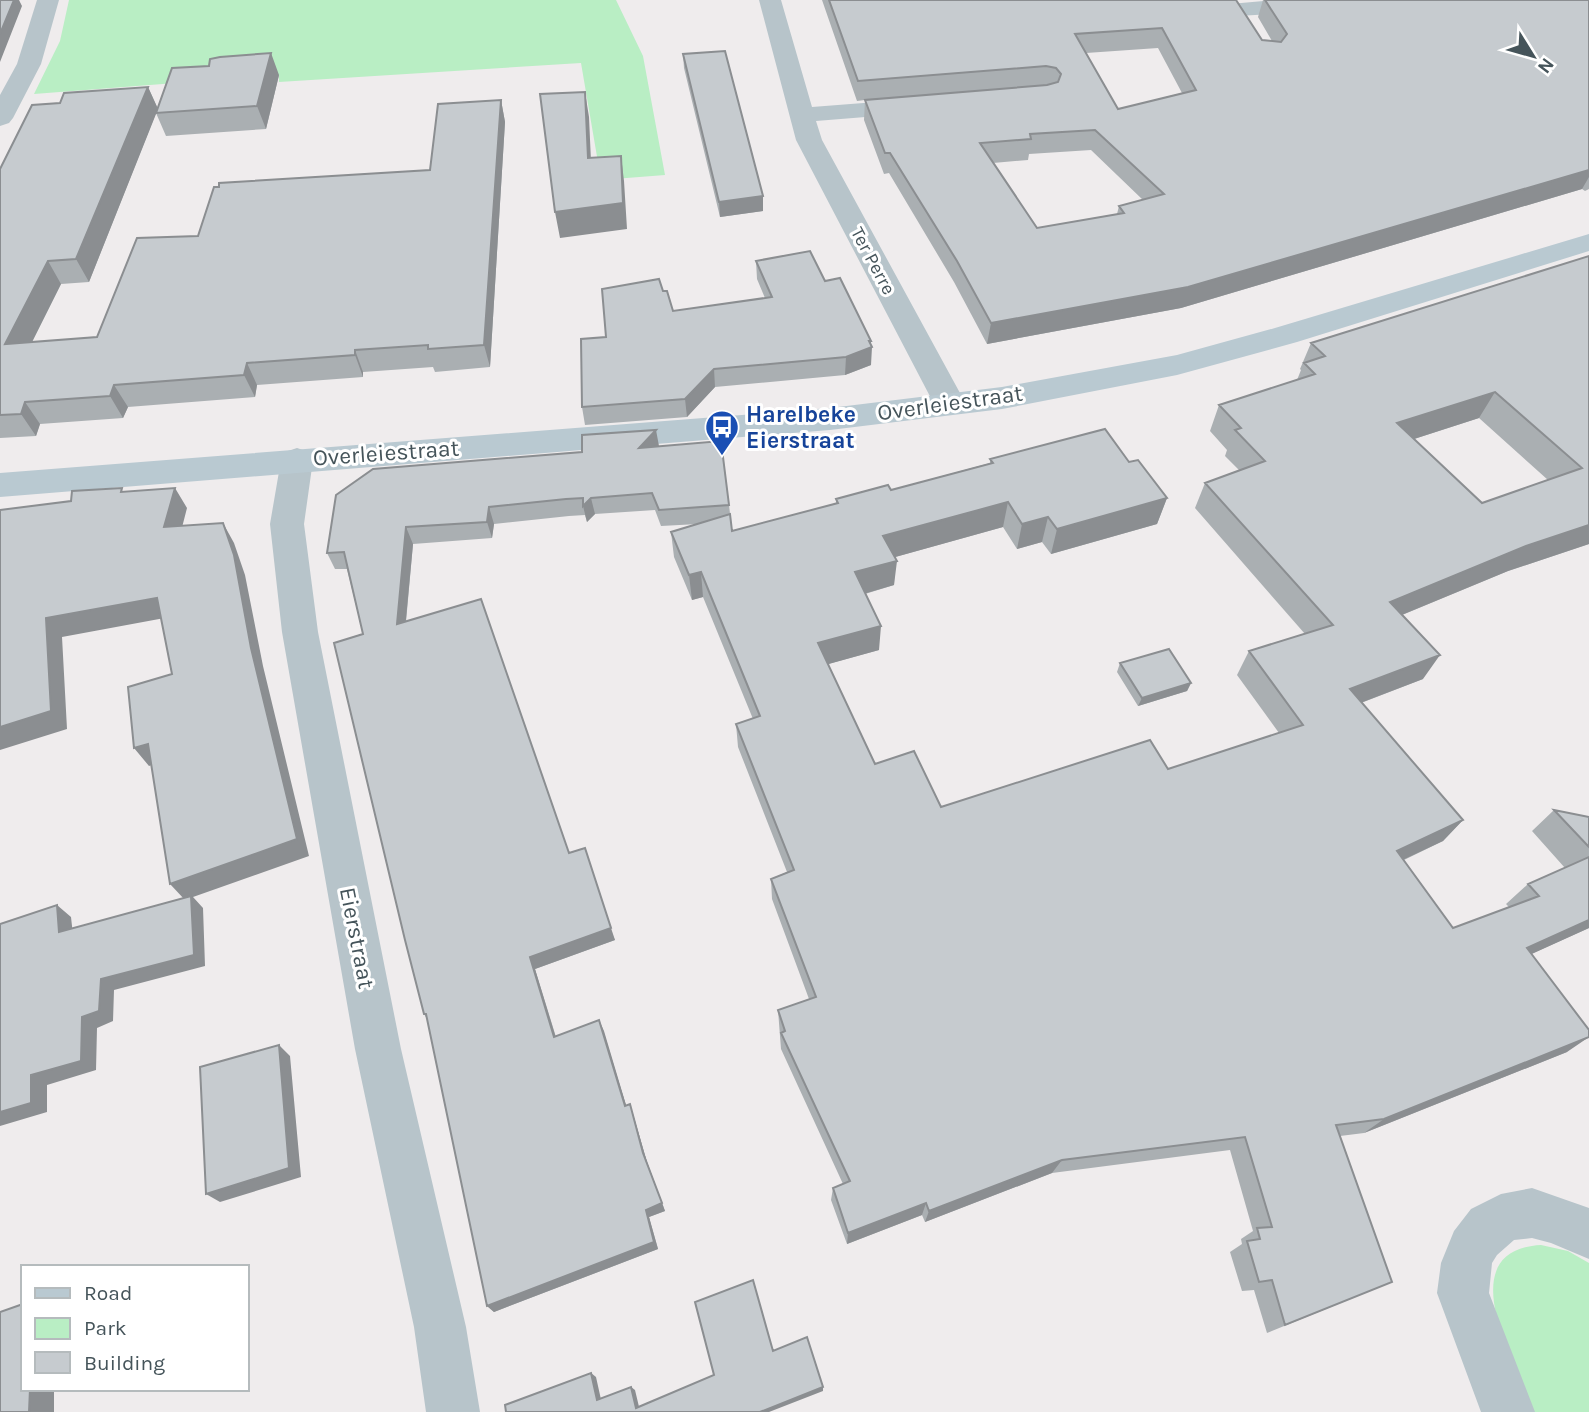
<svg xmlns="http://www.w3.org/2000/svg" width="1589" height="1412" viewBox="0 0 1589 1412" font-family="Karla,sans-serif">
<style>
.green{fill:#b9eec4}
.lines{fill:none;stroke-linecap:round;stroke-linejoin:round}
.street{fill:#b7c4ca;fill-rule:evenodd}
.secondary{fill:#b9c9d1;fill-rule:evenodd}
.wall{fill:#aaafb2;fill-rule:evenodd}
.shaded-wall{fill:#8b8e91}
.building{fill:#c6cbcf;stroke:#8b8e91;stroke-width:2;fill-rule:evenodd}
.labels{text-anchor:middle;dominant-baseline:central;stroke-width:6;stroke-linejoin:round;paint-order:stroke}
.far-street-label{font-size:19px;fill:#45545a;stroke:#fff}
.street-label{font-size:23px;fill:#45545a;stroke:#fff}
.transit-label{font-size:23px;font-weight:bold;fill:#164399;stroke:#fff;text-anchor:start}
</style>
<rect width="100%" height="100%" fill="#efeced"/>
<path class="green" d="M69 0H616L643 56 665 175 601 180 581 63 279 82V75L34 94 60 41Z
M1541 1245 1568 1251 1589 1263V1412H1534C1516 1366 1448 1250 1541 1245Z"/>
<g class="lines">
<path class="street" d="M37 0H59L41 64 13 118 9 123 0 126V95L17 64Z
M759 0H781L812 107 915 99 924 101 927 106 924 111 915 113 816 121 822 140 966 404 961 412 950 415 939 412 934 404 796 140Z
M1275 0H1312L1316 5 1313 10 1305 12 1238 16 1230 14 1227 9 1230 4Z
M297 448 309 452 313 460 304 524 318 632 401 1049 466 1327 480 1412H426L414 1327 355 1049 282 632 270 524 281 460 285 452Z
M1532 1188 1589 1208V1259L1551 1243 1532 1238 1514 1240 1497 1255 1492 1263 1489 1293 1535 1412H1481L1437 1293 1441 1263 1454 1231 1471 1209 1501 1194Z"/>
<path class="secondary" d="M1589 234V251L1297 342 1177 375 1002 409 830 430 0 497V473L830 408 1002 387 1177 355 1275 328Z"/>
</g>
<path class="wall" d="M822 0H1236L1262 40 1272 41 1258 17 1263 0H1589V189L1585 191 1582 189 1181 308 987 344 954 282 889 173 884 174 864 120 865 100 857 101ZM1158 48 1182 93 1118 109 1086 53ZM1091 150 1143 200 1119 206 1117 214 1037 228 993 163 1028 160 1029 154Z
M683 54 763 196V211L720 217 684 68Z
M279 75 266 129 166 136 156 113 89 282 61 284 32 342 97 337 198 236 430 170 501 100 505 122 490 367 435 372 433 367 363 372V377L257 385 255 397 128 407 123 418 40 424 36 436 0 438V169L60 103 148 87 158 109Z
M1589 256V544L1508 571 1402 615 1423 679 1361 703 1463 820 1443 841 1404 860 1453 928 1509 907 1506 904 1528 884 1565 868 1532 831 1554 810 1589 817V928L1531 954 1567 1052 1364 1133 1340 1136 1370 1291 1267 1333 1254 1290 1242 1291 1230 1252 1242 1244 1241 1239 1253 1231 1230 1150 1052 1173 925 1222 922 1215 847 1244 831 1200 833 1188 843 1184 781 1049 778 1010 809 999 772 899 771 879 787 872 738 747 736 724 753 719 703 597 692 600 674 557 671 532 698 524 661 526 655 510 595 514 587 522 585 515 569 516 494 524 492 538 413 544 406 622 569 853 615 940 535 969 556 1037 599 1020 626 1105 633 1114 647 1162 665 1211 649 1217 658 1249 494 1312 487 1306 427 1019 424 1014 363 634 347 569H335L327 553 659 446 729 505 732 531 836 504V499L891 490 990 463V459L1129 462 1167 498 1157 524 1051 554 1042 542 1017 549 1003 527 895 557 894 585 865 594 879 650 828 664 875 764 941 807 1168 769 1279 733 1237 675 1249 651 1305 634 1195 508 1205 483 1239 470 1225 456 1227 450 1210 431 1219 405 1297 380 1301 370 1300 369 1311 343ZM1479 418 1548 480 1482 503 1414 439Z
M756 261 825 281 871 341V365L845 375 715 387 687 417 585 425 582 407 663 291 673 311 765 298 757 279Z
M1120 663 1191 683 1187 691 1138 706 1117 672Z"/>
<path class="shaded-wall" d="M14 0H19L22 6 0 62V34Z
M271 53 279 75 266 129 257 106Z
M148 87 158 109 89 282 76 259Z
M585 92 589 117 592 184 588 158Z
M501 100 505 122 490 367 484 345Z
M621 156 624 181 627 229 560 238 555 212Z
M1589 170V177L1582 189 1181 308 987 344 991 323Z
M763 196V211L720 217 719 202Z
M48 261 61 284 20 366 5 344Z
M869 341H871V348L872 347 871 365 845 375 846 357Z
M355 350 363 372V377L355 355Z
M247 363 257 385 255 397 244 375Z
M714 369 715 387 687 417 685 399Z
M114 385 128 407 123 418 110 396Z
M1495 392 1479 418 1383 449 1397 423Z
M25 402 40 424 36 436 21 414Z
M656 430 659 446 639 448Z
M175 488 187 508 177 547 164 527Z
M591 498 595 514 587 522 583 506Z
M1167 498 1157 524 1051 554 1057 529Z
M1008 502 1003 527 881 561 883 536Z
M489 507 494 524 492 538 487 522Z
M1048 517 1042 542 1017 549 1022 524Z
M223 523 234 543 245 575 263 666 309 856 193 897 203 908 205 966 114 990 113 1021 97 1028 96 1070 47 1085V1112L0 1126V1112L82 1017 101 979 185 900 170 884 251 648Z
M1589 525V544L1508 571 1375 626 1390 602 1526 546Z
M406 527 413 544 404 640 397 624Z
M897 561 894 585 853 597 855 572Z
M701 572 703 597 692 600 689 575Z
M157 598 170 617 62 637 67 729 0 750V727L46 618Z
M881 626 879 650 818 667V643Z
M1440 655 1423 679 1334 713 1350 689Z
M1191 683 1187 691 1138 706 1142 698Z
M148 744 163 761 149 766 134 748Z
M1463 820 1443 841 1379 871 1397 851Z
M57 905 71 917 74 944 59 932Z
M1589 920V928L1503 967 1527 948Z
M611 928 615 940 535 969 559 1048 554 1037 530 957Z
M599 1020 604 1031 629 1115 625 1106Z
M1589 1037 1567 1052 1364 1133 1384 1119Z
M279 1045 290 1056 301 1177 220 1202 206 1194Z
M630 1104 647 1162 665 1211 649 1217 658 1249 494 1312 487 1306 646 1210 643 1153Z
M1062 1160 1052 1173 925 1222 929 1211Z
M926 1203 922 1215 847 1244 848 1233Z
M591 1373 596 1377 602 1404 597 1400Z
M631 1387 635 1390 640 1411 636 1408Z
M823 1387V1391L769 1412H760Z
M30 1389H54V1412H29Z"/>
<path class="building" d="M0 0H14L0 34Z
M829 0H1236L1262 40 1281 42 1287 34 1265 0H1589V170L1188 287 991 323 957 261 890 153H885L865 100 1047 85 1058 82 1061 74 1056 68 1046 66 858 81ZM1162 28 1196 90 1118 109 1075 34ZM1095 130 1164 194 1119 206 1124 213 1037 228 980 143 1031 139 1030 134Z
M725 51 763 196 719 202 683 54Z
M271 53 257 106 156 113 172 68 209 66 210 59 220 57Z
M148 87 76 259 48 261 5 344 97 337 137 238 198 236 214 187H219V183L430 170 438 104 501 100 484 345 428 349V345L355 350V355L247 363 244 375 114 385 110 396 25 402 21 414 0 415V169L32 105 60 103 64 93Z
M585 92 588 158 621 156 623 203 555 212 540 94Z
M810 251 825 281 840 278 871 341H869L872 347 846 357 714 369 685 399 582 407 581 339 606 337 602 289 659 279 663 291H667L673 311 772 297 756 261Z
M1589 256V525L1526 546 1390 602 1440 655 1350 689 1463 820 1397 851 1453 928 1539 896 1528 884 1589 857V920L1527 948 1589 1030V1037L1384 1119 1336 1125 1392 1282 1285 1325 1272 1280 1259 1282 1247 1241 1260 1239 1257 1228 1272 1227 1245 1137 1062 1160 929 1211 926 1203 848 1233 833 1188 850 1181 781 1033 785 1031 778 1010 816 997 771 879 794 870 736 724 760 716 701 572 689 575 671 532 730 514 732 531 838 503 836 499 888 485 891 490 993 463 990 459 1105 429 1129 462 1138 460 1167 498 1057 529 1048 517 1022 524 1008 502 883 536 897 561 855 572 881 626 818 643 875 764 914 751 941 807 1150 740 1168 769 1303 725 1249 651 1333 625 1205 483 1265 461 1235 430 1241 428 1219 405 1315 374 1304 363 1325 356 1311 343ZM1495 392 1582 468 1482 503 1397 423Z
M656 430 639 448 721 441 729 505 659 510 652 493 591 498 583 506V498L566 499 489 507 487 522 406 527 397 624 481 599 569 853 585 848 611 928 530 957 554 1037 599 1020 625 1106 630 1104 643 1153 662 1203 646 1210 654 1242 487 1306 426 1014H424L405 940 334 643 363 634 344 552 327 553 336 495 373 469 582 452V435Z
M122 488 121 492 175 488 164 527 223 523 234 555 251 648 297 839 170 884 148 744 134 748 128 687 172 674 157 598 46 618 51 711 0 727V510L71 501 72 491Z
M1169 649 1191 683 1142 698 1120 663Z
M1554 810 1589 817V847Z
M191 896 194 955 101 979 99 1011 82 1017 81 1061 31 1075V1103L0 1112V924L57 905 59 932Z
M279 1045 289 1168 206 1194 200 1067Z
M753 1280 773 1351 807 1337 823 1387 760 1412H506L505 1405 591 1373 597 1400 631 1387 636 1408 714 1375 695 1302Z
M23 1304V1389H30L29 1412H0V1312Z"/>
<defs>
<g id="bus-pin" transform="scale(1.75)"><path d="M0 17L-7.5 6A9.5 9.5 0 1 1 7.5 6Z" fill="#1a4fb4" stroke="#fff"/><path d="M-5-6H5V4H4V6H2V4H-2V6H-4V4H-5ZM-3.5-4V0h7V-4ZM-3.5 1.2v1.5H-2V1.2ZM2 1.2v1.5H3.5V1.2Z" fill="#fff"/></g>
</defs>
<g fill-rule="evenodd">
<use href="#bus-pin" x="722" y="427"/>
</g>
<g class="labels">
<g class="far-street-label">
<text transform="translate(873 261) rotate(62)">Ter Perre</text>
</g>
<g class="street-label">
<text transform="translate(950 403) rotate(-8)">Overleiestraat</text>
<text transform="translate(386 453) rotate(-4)">Overleiestraat</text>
<text transform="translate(357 938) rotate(79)">Eierstraat</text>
</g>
<g class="transit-label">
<text x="746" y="414">Harelbeke<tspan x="746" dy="26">Eierstraat</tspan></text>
</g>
</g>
<rect x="21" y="1265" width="228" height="126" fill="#ffffff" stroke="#b5bbbd" stroke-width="2"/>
<rect x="35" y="1288" width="35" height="10" fill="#b9c9d1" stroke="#b5bbbd" stroke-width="2"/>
<text x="84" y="1300" font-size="21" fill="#45545a">Road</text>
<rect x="35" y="1318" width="35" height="21" fill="#b9eec4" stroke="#b5bbbd" stroke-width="2"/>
<text x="84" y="1335" font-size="21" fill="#45545a">Park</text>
<rect x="35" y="1352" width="35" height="21" fill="#c6cbcf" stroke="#b5bbbd" stroke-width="2"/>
<text x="84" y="1370" font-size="21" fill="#45545a">Building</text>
<g transform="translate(1533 56) rotate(127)" stroke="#ffffff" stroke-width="5" paint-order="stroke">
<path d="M0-5L12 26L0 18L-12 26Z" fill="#45545a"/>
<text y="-10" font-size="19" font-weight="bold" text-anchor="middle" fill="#45545a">N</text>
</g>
</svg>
